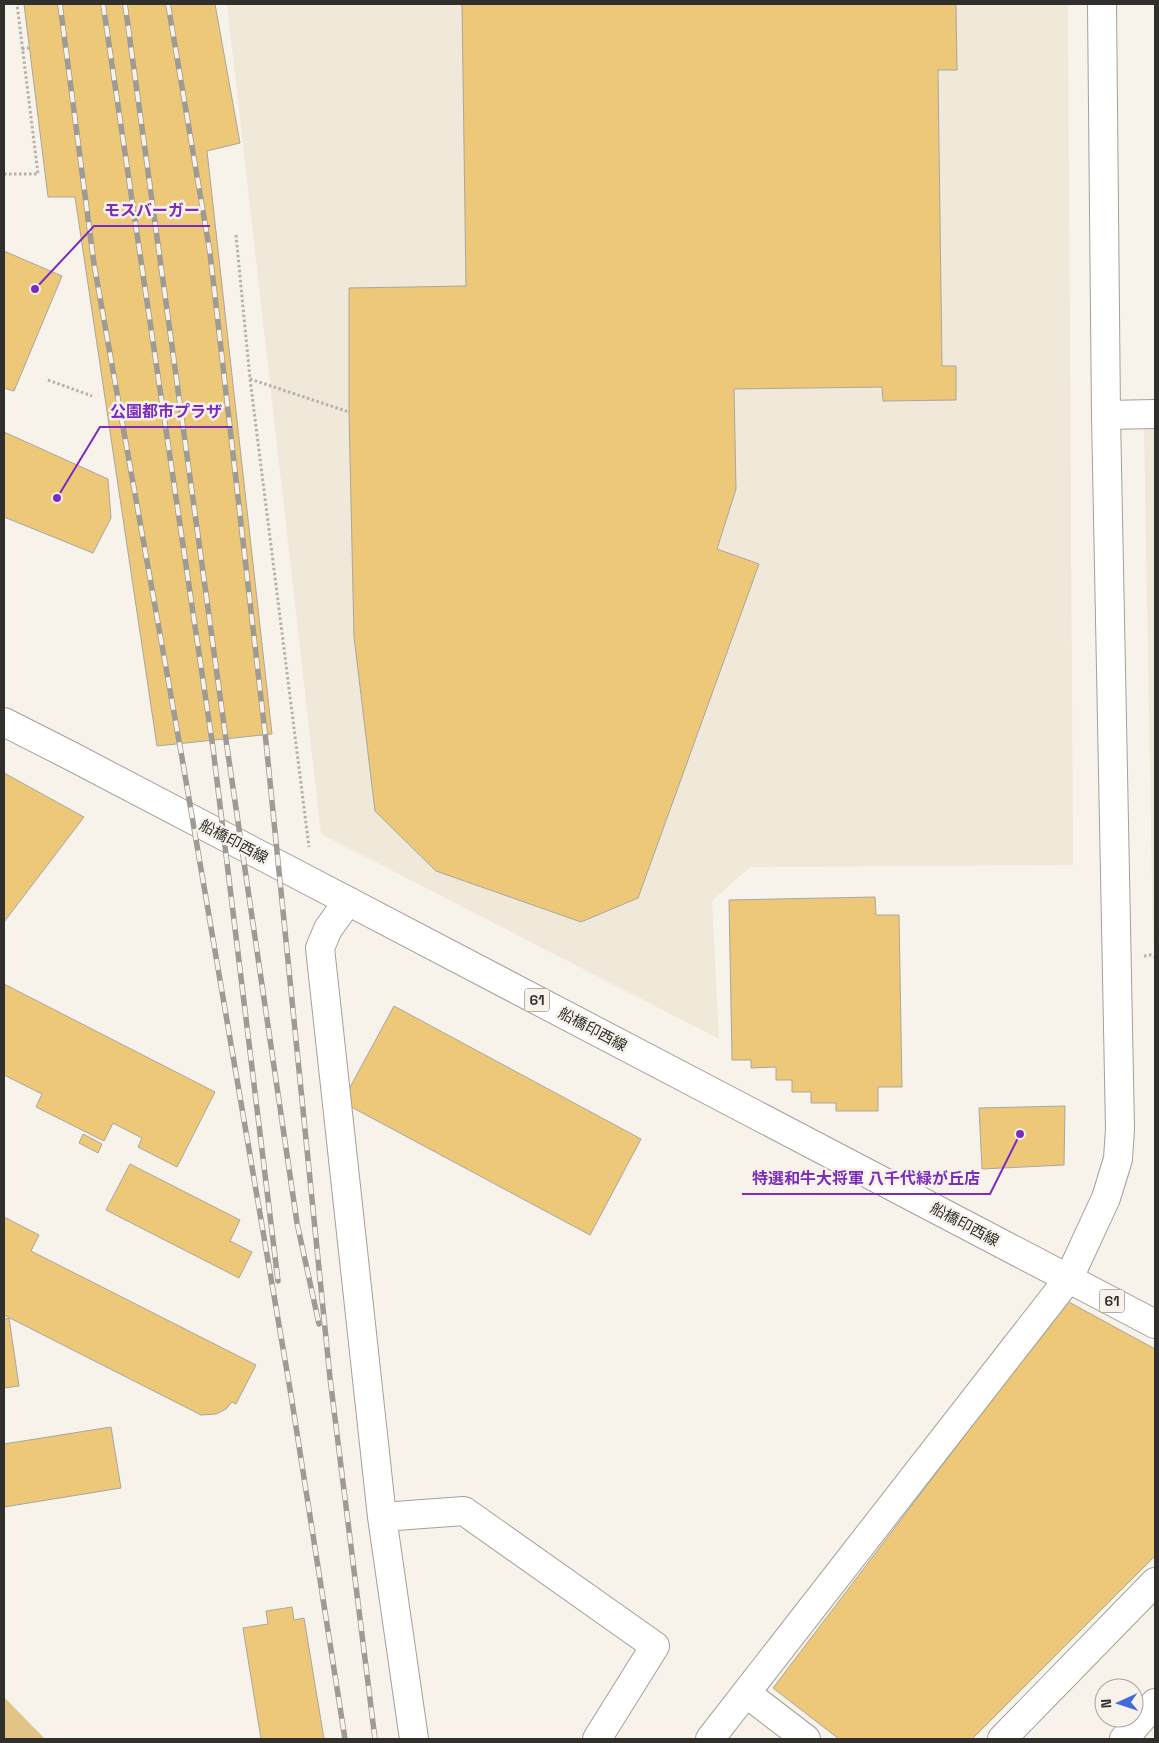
<svg xmlns="http://www.w3.org/2000/svg" width="1159" height="1743" viewBox="0 0 1159 1743" font-family="'Space Grotesk','Noto Sans JP',sans-serif">
<style>
.built{fill:#f0e8d8}
.green{fill:#e1c486}
.building{fill:#edc879;stroke:#aaa69e}
.lines{fill:none;stroke-linecap:round;stroke-linejoin:round}
.minor-casing{stroke:#a4a098;stroke-width:30}
.tertiary-casing{stroke:#a4a098;stroke-width:30}
.primary-casing{stroke:#a4a098;stroke-width:30}
.path{stroke:#b5b1aa;stroke-width:3;stroke-dasharray:2.5 2.5;stroke-linecap:butt}
.minor{stroke:#fff;stroke-width:28}
.tertiary{stroke:#fff;stroke-width:28}
.primary{stroke:#fff;stroke-width:28}
.rail-casing{stroke:#9e9a94;stroke-width:5.5}
.rail{stroke:#f8f3ea;stroke-width:4;stroke-dasharray:11;stroke-linecap:butt}
.labels{text-anchor:middle;dominant-baseline:central;stroke-width:5;stroke-linejoin:round;paint-order:stroke}
.shield{fill:#f8f3ea;stroke:#6d6a65;stroke-width:1}
.shield-label{font-size:14px;font-weight:bold;fill:#312f2c}
.street-label{font-size:15px;fill:#312f2c;stroke:#f8f3ea}
.leader{fill:none;stroke:#7b2cbf;stroke-width:2}
.callout-dot{fill:#7b2cbf;stroke:#f8f3ea;stroke-width:2}
.callout-label{font-size:16px;text-anchor:middle;font-weight:bold;fill:#7b2cbf;stroke:#f8f3ea;stroke-width:5;stroke-linejoin:round;paint-order:stroke}
</style>
<rect width="100%" height="100%" fill="#f8f3ea"/>
<path class="built" d="M227 4H1068L1073 865 750 867 712 901 719 1039 321 834Z
M1155 428V944L1153 942 1144 429Z"/>
<path class="green" d="M4 1697 45 1739H4Z"/>
<path class="building" d="M24 4H215L240 143 207 151 272 734 157 746 75 197H48Z
M462 4H956L957 70H938L942 366H956V400L883 401 882 387 734 389 736 489 717 549 759 564 638 898 581 922 436 871 375 811 354 637 349 412V288L466 286Z
M4 251 62 276 14 391 4 388Z
M4 432 108 479 111 518 93 553 4 517Z
M4 773 84 817 4 922Z
M875 897 876 915H899L902 1087H878V1111H836V1103H811V1092H792V1080H776V1067L751 1068V1060H732L729 900Z
M4 984 215 1092 177 1167 138 1147 142 1138 113 1123 104 1141 36 1107 42 1094 4 1075Z
M394 1006 641 1139 590 1235 342 1102Z
M1065 1106 1064 1165 982 1169 979 1108Z
M83 1134 102 1144 98 1153 79 1143Z
M130 1164 240 1220 230 1241 252 1252 239 1278 106 1210Z
M4 1217 39 1235 31 1251 256 1365 236 1404 232 1402 226 1409 216 1414 201 1415 4 1315Z
M1067 1301 1155 1349V1556L972 1739H839L773 1688Z
M9 1318 19 1386 4 1388V1319Z
M111 1427 121 1488 4 1507V1444Z
M292 1607 294 1620 304 1618 324 1739H261L243 1628 268 1624 266 1611Z"/>
<g class="lines">
<g class="minor-casing">
<path id="minor" d="M1106 415 1155 414
M348 901 328 929 320 948 382 1517 414 1739
M382 1517 464 1511 655 1646 597 1739
M746 1693 806 1739
M710 1739 1069 1278
M1002 1739 1155 1582
M1124 1739 1155 1703"/>
</g>
<g class="tertiary-casing">
<path id="tertiary" d="M1069 1278 1106 1198 1118 1159 1120 1129 1106 415 1102 4"/>
</g>
<g class="primary-casing">
<path id="primary" d="M4 722 73 757 1155 1324"/>
</g>
<path class="path" d="M22 49 29 48
M4 174H38L17 4
M236 235 250 379 309 847
M250 379 349 412
M48 380 92 396
M1144 956 1151 955 1155 957"/>
<use href="#minor" class="minor"/>
<use href="#tertiary" class="tertiary"/>
<use href="#primary" class="primary"/>
<g class="rail-casing">
<path id="rail" d="M60 4 94 264 181 752 291 1395 345 1739
M103 4 213 748 278 1281
M125 4 227 747 297 1223 319 1324
M168 4 210 253 266 742 330 1378 375 1739"/>
</g>
<use href="#rail" class="rail"/>
</g>
<g class="labels">
<g class="shield">
<rect x="524.5" y="988.5" width="25" height="23" rx="4"/>
<rect x="1099.5" y="1289.5" width="25" height="23" rx="4"/>
</g>
<g class="shield-label">
<text x="537" y="1000">61</text>
<text x="1112" y="1301">61</text>
</g>
<g class="street-label">
<text transform="translate(234 841) rotate(28)">船橋印西線</text>
<text transform="translate(593 1029) rotate(28)">船橋印西線</text>
<text transform="translate(965 1224) rotate(28)">船橋印西線</text>
</g>
</g>
<path class="leader" d="M35 289L94 226H210M57 498L100 427H232M1020 1134L990 1194H742"/>
<g class="callout-dot">
<circle cx="35" cy="289" r="5"/>
<circle cx="57" cy="498" r="5"/>
<circle cx="1020" cy="1134" r="5"/>
</g>
<g class="callout-label">
<text x="152" y="216">モスバーガー</text>
<text x="166" y="417">公園都市プラザ</text>
<text x="866" y="1184">特選和牛大将軍 八千代緑が丘店</text>
</g>
<rect width="1159" height="1743" fill="none" stroke="#312f2c" stroke-width="10"/>
<g transform="translate(1119 1703) rotate(267)"><circle r="24" fill="#f8f3ea" stroke="#a8a59e"/>
<path d="M0-4L9 19L0 12L-9 19Z" fill="#416adc"/>
<text y="-8" font-size="14" font-weight="bold" text-anchor="middle" fill="#312f2c">N</text>
</g>
</svg>
